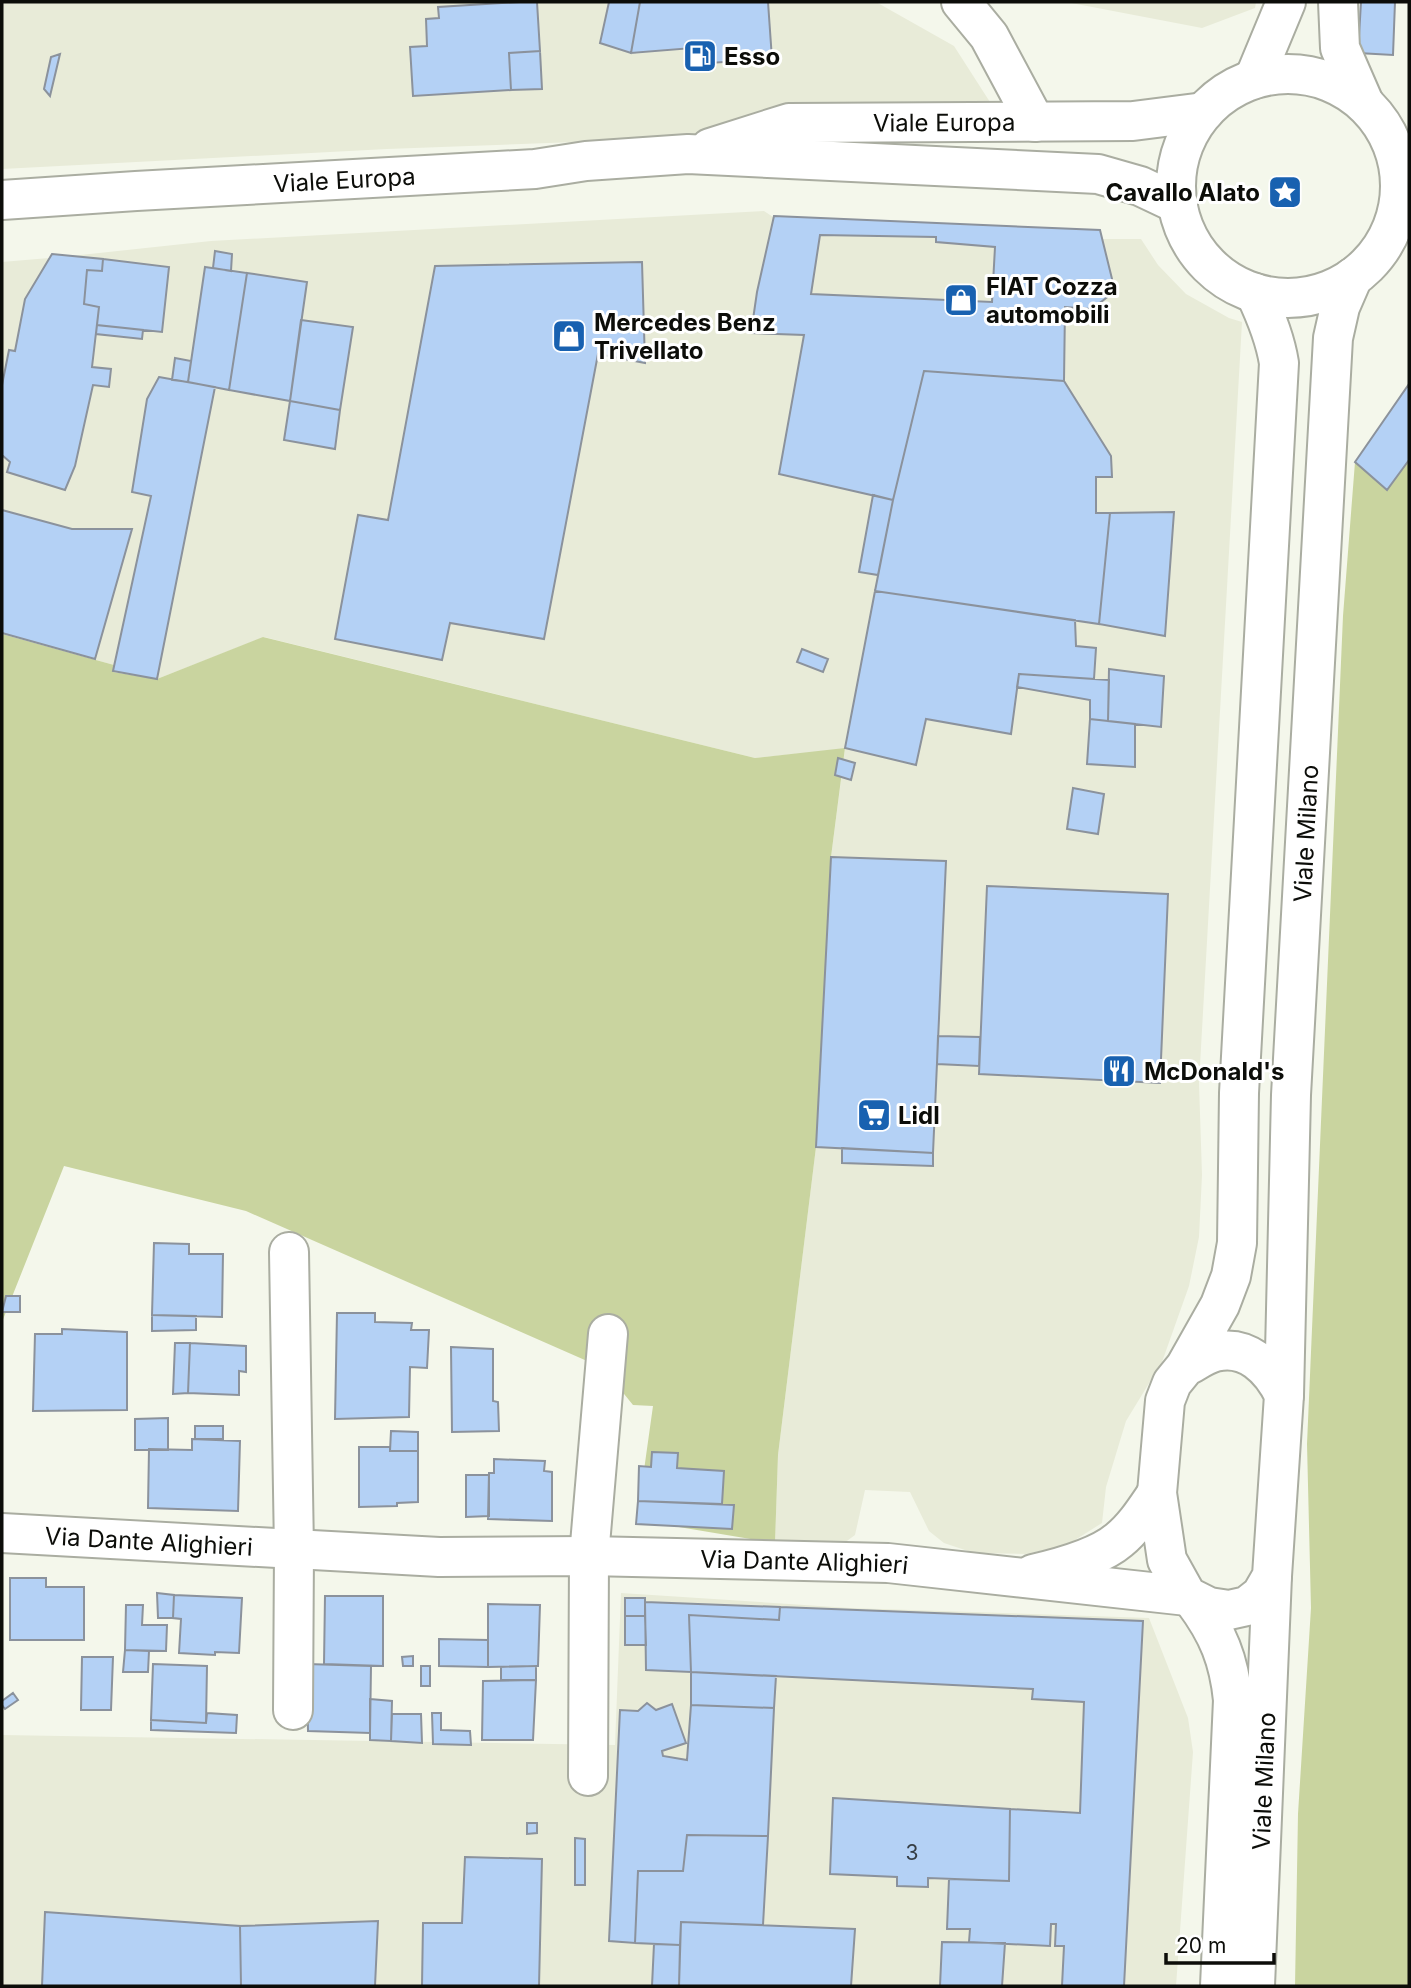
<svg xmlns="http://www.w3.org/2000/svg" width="1411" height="1988" viewBox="0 0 1411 1988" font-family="Inter,sans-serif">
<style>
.built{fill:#e8ebd8}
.green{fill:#c9d49f}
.building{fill:#b4d1f5;stroke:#8b929c;stroke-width:2;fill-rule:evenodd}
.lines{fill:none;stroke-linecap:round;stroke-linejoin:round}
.street-casing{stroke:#aaada1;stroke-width:42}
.secondary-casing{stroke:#aaada1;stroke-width:42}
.street{stroke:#fff;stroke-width:38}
.secondary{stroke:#fff;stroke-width:38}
.labels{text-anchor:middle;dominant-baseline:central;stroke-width:6;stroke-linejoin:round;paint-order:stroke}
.number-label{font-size:21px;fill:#363e44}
.poi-label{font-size:24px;font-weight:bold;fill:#0c0d09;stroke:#fff;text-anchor:start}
.street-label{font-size:24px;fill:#0c0d09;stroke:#fff}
</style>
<rect width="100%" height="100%" fill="#f4f7eb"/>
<path class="built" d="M2 2H876L954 46 997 113 763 135 387 149 2 169Z
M1066 2H1256L1255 8 1202 28Z
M764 211 773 217 1100 230 1102 239H1141L1158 265 1186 294 1229 318 1242 322 1199 1083 1202 1175 1199 1237 1189 1286 1162 1362 1126 1421 1106 1487 1102 1523 1067 1545 1026 1554 974 1553 944 1543 929 1531 910 1492 865 1490 855 1535 836 1549 775 1543 778 1455 816 1147 831 857 845 749 755 758 264 637 157 679 113 671 114 665 2 634V262L49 258 52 254 71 256 211 241Z
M621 1593 850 1608 1149 1618 1188 1718 1193 1752 1176 1986H2V1735L615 1745Z"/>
<path class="green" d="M1409 384V1986H1295L1298 1814 1311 1608 1307 1444 1343 616 1355 462Z
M2 634 114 665 113 672 157 679 263 637 755 758 845 748 831 857 816 1147 778 1455 775 1543 637 1520 653 1406 633 1405 603 1368 246 1211 64 1166 2 1322Z"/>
<path class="building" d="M520 2H537L540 51 509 53 511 90 413 96 410 47 427 46 426 19 439 18 438 7Z
M609 2H640L631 53 600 43Z
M640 2H768L772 59 693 64 692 48 631 53Z
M1361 2H1395L1393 55 1358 53Z
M540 51 542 89 511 90 509 53Z
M60 54 50 96 44 89 51 57Z
M774 216 1100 230 1115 291 1092 309 1065 307 1064 381 924 371 893 500 779 474 804 335 751 333 757 292ZM820 235 936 237V242L995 247 992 302 811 294Z
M215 251 232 254 231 271 213 268Z
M52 254 103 259 102 271 87 270 84 304 99 307 92 367 111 369 109 387 93 385 75 466 65 490 7 472 10 462 2 455V385L9 350 15 351 25 299Z
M103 259 169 267 162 332 97 325 99 307 84 304 87 270 102 271Z
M642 262 645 363 598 354 544 639 450 623 442 660 335 639 358 515 388 520 435 266Z
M205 267 247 273 229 390 188 382Z
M247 273 307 282 290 401 229 390Z
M301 320 353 327 340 410 290 401Z
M97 325 143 330 142 339 96 334Z
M175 358 191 361 188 382 172 380Z
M924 371 1064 381 1111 456 1112 477H1096V513H1110L1099 624 875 591 893 500Z
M159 377 215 387 157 679 113 671 151 496 132 492 147 399Z
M1409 384V460L1387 490 1355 462Z
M290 401 340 410 335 449 284 440Z
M873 495 893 500 878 575 859 572Z
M2 510 72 529H132L95 659 2 633Z
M1174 512 1165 636 1099 624 1110 513Z
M875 591 1075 620 1076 646 1096 648 1094 679 1019 674 1011 734 926 719 916 765 845 748Z
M802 649 828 659 823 672 797 662Z
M1109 669 1164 676 1161 727 1108 721Z
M1019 674 1109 680 1108 721 1090 719V700L1017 687Z
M1090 719 1135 724V767L1087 764Z
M838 758 855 763 851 780 835 775Z
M1073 788 1104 794 1098 834 1067 829Z
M831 857 946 861 933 1153 816 1147Z
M987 886 1168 894 1160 1083 979 1074Z
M938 1036 980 1037 979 1066 937 1064Z
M842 1148 933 1153V1166L842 1163Z
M154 1243 189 1244V1254H223L222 1317 152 1315Z
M6 1296H20V1312H2Z
M337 1313H375V1322L412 1323 411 1330H429L427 1368 410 1367 409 1417 335 1419Z
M152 1315 196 1316V1330L152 1331Z
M62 1329 127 1332V1410L33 1411 35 1334H62Z
M175 1343H190L188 1393 173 1394Z
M190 1343 246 1346V1372L239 1371V1395L188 1393Z
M451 1347 493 1349V1401L498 1402 499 1431 452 1432Z
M168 1418V1450H135V1419Z
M195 1426H223V1439H195Z
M391 1431 418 1432V1451H390Z
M192 1439 240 1441 238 1511 148 1508 149 1449 192 1450Z
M359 1447H390V1451H418V1502L397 1503V1506L359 1507Z
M652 1452 678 1453 677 1468 724 1471 722 1504 638 1501 639 1466 651 1467Z
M494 1459 545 1461 544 1471 552 1472V1521L488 1519 489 1473H494Z
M466 1475H489V1516L466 1517Z
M638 1501 734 1505 732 1529 636 1524Z
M10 1578H46V1587H84V1640H10Z
M157 1593 174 1595 173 1618H158Z
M174 1595 242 1598 239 1653 215 1652V1655L179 1653 181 1619 173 1618Z
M325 1596H383V1666L324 1664Z
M625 1598H645V1616H625Z
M645 1602 780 1607 779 1620 689 1615 691 1672 646 1670Z
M488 1604 540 1605 538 1666 488 1667Z
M126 1605H143L142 1625H167L166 1651 125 1650Z
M780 1607 1143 1621 1124 1986H1062L1064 1946H1055L1056 1924H1051L1050 1946 969 1942 970 1929H947L949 1879 1009 1881 1010 1809 1080 1813 1084 1702 1032 1699 1033 1689 691 1672 689 1615 779 1620Z
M625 1616H645L646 1645H625Z
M439 1639 488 1640V1667L439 1666Z
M125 1650 149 1651 148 1672H123Z
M413 1656V1666H403L402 1657Z
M82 1657H113L111 1710H81Z
M153 1664 207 1666 206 1723 151 1720Z
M307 1664 371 1666 370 1733 308 1731Z
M421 1666H430V1686H421Z
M536 1666V1680H501V1667Z
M691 1672 776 1676 774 1708 691 1705Z
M536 1680 533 1740H482L483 1681Z
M13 1693 18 1700 5 1709 2 1705V1701Z
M370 1699 392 1701 391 1741 370 1740Z
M647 1703 656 1710 672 1704 686 1743 662 1751 663 1756 687 1760 691 1705 774 1708 768 1836 687 1835 683 1871H638L635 1943 609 1941 620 1710 638 1711Z
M207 1713 237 1715 236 1733 151 1730V1720L206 1723Z
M432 1713H441V1730L470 1731 471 1745 433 1744Z
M392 1714H421L422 1743 391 1741Z
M833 1798 1010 1809 1009 1881 928 1878V1887L897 1886V1877L830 1874Z
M527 1823H537V1833L527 1834Z
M687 1835 768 1836 763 1925 681 1922 680 1945 635 1943 638 1871H683Z
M575 1838 585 1839V1885H575Z
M465 1857 542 1859 539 1986H422L423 1923H462Z
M45 1912 240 1926 241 1986H42Z
M378 1921 375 1986H241L240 1926Z
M681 1922 855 1929 851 1986H679Z
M942 1942 1005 1943 1002 1986H940Z
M654 1944 680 1945 679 1986H652Z"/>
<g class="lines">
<g class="street-casing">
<g id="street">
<path d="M961 2 989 36 1035 122"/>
<path d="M289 1252 294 1550 293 1710"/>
<path id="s1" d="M2 1533 439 1557 589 1556 888 1563 1187 1596"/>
<path d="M1033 1574C1059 1568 1099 1557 1119 1540 1135 1527 1146 1509 1157 1493"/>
<path d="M588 1776 589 1556 608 1334"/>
</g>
</g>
<g class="secondary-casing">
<g id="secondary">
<path d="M1338 2 1340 48 1364 103"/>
<circle cx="1288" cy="186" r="112"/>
<path d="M1254 79 1286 2"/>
<path id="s2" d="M710 148 789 123 1133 121 1204 112"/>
<path id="s3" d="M2 200 136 191 535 169 586 161 688 154 1098 174 1140 186 1178 204"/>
<path d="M1185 1367C1195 1362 1204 1355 1215 1352 1247 1344 1271 1368 1284 1395L1272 1576 1261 1595 1247 1606 1229 1610 1209 1607 1187 1596 1167 1560 1157 1493 1165 1401 1172 1383 1185 1367 1220 1305 1231 1276 1237 1243 1239 1093 1279 363C1275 338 1266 316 1255 293"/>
<path id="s4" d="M1284 1395 1291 1095 1333 338 1340 307 1353 277"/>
<path d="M1194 1601C1218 1633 1229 1660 1233 1700L1220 1986"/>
<path id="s5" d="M1255 1986 1272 1576"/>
</g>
</g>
<use href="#street" class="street"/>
<use href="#secondary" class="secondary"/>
</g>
<defs>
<g id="fuel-square" transform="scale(1.75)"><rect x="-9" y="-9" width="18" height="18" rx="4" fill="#1861b0" stroke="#fff"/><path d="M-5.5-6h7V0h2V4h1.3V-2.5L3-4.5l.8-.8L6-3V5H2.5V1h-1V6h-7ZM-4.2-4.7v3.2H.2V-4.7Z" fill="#fff"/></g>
<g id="sight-square" transform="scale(1.75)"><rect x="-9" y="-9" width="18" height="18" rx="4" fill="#1861b0" stroke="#fff"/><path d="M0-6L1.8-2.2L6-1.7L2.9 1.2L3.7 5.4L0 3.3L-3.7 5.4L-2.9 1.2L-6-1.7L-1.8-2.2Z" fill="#fff"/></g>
<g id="shop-square" transform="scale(1.75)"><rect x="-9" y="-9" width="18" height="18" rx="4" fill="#1861b0" stroke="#fff"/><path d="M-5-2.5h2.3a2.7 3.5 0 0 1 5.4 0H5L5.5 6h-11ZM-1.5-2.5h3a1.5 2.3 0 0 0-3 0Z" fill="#fff"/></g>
<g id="restaurant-square" transform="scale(1.75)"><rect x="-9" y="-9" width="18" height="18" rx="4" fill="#1861b0" stroke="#fff"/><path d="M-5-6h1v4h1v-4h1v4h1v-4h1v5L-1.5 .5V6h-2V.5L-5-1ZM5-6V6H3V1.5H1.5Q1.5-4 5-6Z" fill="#fff"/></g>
<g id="supermarket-square" transform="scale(1.75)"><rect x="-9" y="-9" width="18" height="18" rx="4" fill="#1861b0" stroke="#fff"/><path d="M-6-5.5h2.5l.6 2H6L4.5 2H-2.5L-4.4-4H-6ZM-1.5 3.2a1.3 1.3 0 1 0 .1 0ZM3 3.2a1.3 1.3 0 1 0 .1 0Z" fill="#fff"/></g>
</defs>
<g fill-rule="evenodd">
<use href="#fuel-square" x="700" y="56"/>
<use href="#sight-square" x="1285" y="192"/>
<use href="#shop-square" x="961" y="300"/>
<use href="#shop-square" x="569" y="336"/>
<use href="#restaurant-square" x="1119" y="1071"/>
<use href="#supermarket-square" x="874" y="1115"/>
</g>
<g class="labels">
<g class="number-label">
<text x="912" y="1852">3</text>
</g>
<g class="poi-label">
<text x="724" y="56">Esso</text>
<text x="1260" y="192" text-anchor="end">Cavallo Alato</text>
<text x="986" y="286">FIAT Cozza<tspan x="986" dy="28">automobili</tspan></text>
<text x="594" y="322">Mercedes Benz<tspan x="594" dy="28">Trivellato</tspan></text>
<text x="1144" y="1071">McDonald's</text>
<text x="898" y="1115">Lidl</text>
</g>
<g class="street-label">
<text stroke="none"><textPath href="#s2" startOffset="238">Viale Europa</textPath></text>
<text stroke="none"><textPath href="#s3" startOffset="343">Viale Europa</textPath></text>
<text stroke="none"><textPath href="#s4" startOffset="562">Viale Milano</textPath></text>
<text stroke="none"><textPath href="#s1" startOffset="147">Via Dante Alighieri</textPath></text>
<text stroke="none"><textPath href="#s1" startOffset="803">Via Dante Alighieri</textPath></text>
<text stroke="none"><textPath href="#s5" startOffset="205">Viale Milano</textPath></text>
</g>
</g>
<rect width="1411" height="1988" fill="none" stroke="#0c0d09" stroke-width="7"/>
<path d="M1166 1953v10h108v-10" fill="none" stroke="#0c0d09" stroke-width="3.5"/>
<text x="1176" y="1953" font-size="21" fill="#0c0d09" stroke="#ffffff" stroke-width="5" paint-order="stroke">20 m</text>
</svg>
